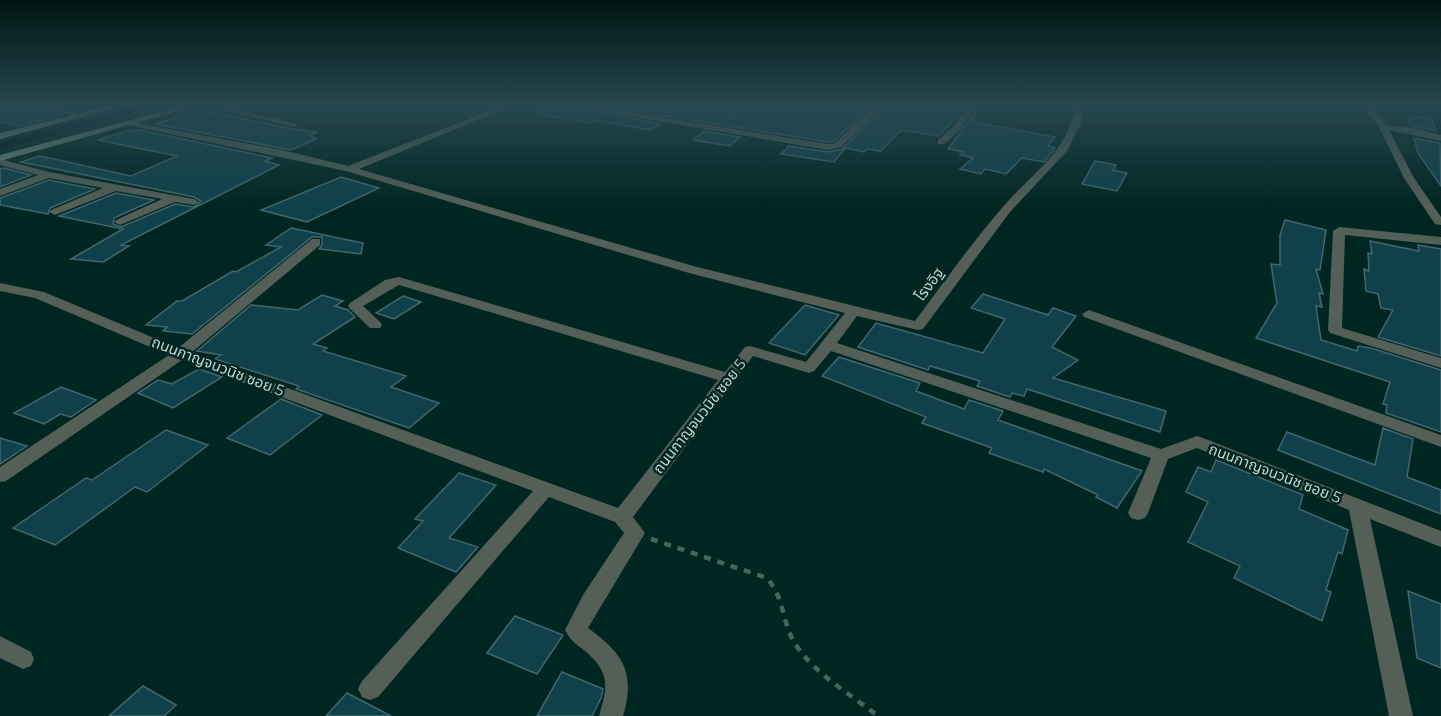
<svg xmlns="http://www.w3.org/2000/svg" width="1441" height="716" viewBox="0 0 1441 716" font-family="Montserrat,'Noto Sans Thai',sans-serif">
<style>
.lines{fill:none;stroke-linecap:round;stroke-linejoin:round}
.canal{fill:#000e1b;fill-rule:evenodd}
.building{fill:#10414a;stroke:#41676f;stroke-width:1.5}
.path{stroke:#456561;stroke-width:4.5;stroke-dasharray:7 7;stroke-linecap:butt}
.street{fill:#535f57;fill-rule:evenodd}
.secondary{fill:#708477;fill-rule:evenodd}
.labels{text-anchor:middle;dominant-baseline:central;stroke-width:5;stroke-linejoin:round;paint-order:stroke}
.street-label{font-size:15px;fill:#c3d7d4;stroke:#002622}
</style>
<rect width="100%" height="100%" fill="#002622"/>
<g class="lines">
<path class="canal" d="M138 106H156L0 150V142Z"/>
</g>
<path class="building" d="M0 106H36L62 115 20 126 0 122Z
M539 106H568L661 124 649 130 596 120 591 123 538 114Z
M604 106H734L727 112 729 118H736L750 106H870L834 141 828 142Z
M884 106H966L939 136 901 130 881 151 867 149 864 152 845 148 834 162 781 154 789 146 828 152 842 149Z
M199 110 293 129 318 132 310 135 316 139 291 150 156 124Z
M975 113 973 122 1055 137 1048 146 1055 148 1044 162 1022 158 1006 174 985 169 981 174 960 169 973 158 960 155 964 152 948 149Z
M1408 116 1431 118 1436 131 1410 125Z
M140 130 272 158 265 161 279 165 121 245 129 246 103 262 71 259 123 229 59 216 116 193 154 200 114 218 113 224 121 227 175 204 194 207 201 201 194 197 21 162 40 156 131 176 177 156 98 140 126 131Z
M704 131 740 137 730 146 693 140Z
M1414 138 1440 143 1441 186 1418 153Z
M1095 161 1116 165 1113 170 1127 173 1117 191 1082 184Z
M4 168 31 175 0 187V169Z
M341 177 379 188 307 222 261 210Z
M49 180 95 189 50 208 48 214 0 205V198Z
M1285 220 1326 230 1320 270 1316 269 1323 294 1319 293 1322 307 1316 306 1321 340 1357 351 1358 346 1371 348 1441 370V432L1386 413 1387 405 1383 404 1390 382 1256 338 1277 303 1271 264 1280 265V235Z
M291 228 363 243 361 254 319 249 322 245V237H312L192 334 163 331 167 327 146 325 177 301H182L233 271 236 272 281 247 266 245Z
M1370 241 1419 251 1418 245 1441 249V356L1378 337 1393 310 1381 308 1378 294 1366 291 1364 269 1369 271 1368 253 1372 254Z
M983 294 1048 315 1053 308 1076 316 1052 347 1078 360 1053 378 1166 411 1160 432 1027 389 1024 396 1012 393 1010 397 977 386 980 381 930 366 928 370 858 347 876 323 983 353 1005 319 971 308Z
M322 295 343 301 335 306 348 310 355 317 313 344 327 348 323 351 406 376 391 387 439 403 409 428 296 389 299 386 215 359 221 355 197 351 251 305 298 310Z
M403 296 421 302 394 319 376 313Z
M805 305 839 315 805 355 769 343Z
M839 357 920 383 916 391 964 409 969 400 1003 411 998 420 1142 471 1117 508 1096 497 1098 495 1044 469 1043 472 989 453 992 448 922 423 926 417 822 376Z
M199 369 222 377 173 408 138 393 158 380 172 384Z
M61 387 96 400 71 417 60 414 44 424 14 413Z
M281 399 322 415 270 455 227 438Z
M1383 428 1413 439 1407 477 1441 490V514L1278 450 1287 432 1375 465Z
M166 430 208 445 147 492 135 487 55 545 13 528 86 478 92 480Z
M0 438 27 446 0 464Z
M1216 460 1303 495 1299 509 1348 530 1342 554 1338 552 1326 590 1331 592 1322 621 1234 578 1240 566 1188 542 1208 502 1186 492 1198 467 1211 472Z
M459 473 496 485 449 538 478 547 456 572 398 548 423 521 415 519Z
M1408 591 1441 604V668L1417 658Z
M515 616 563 635 537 674 487 653Z
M562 672 603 689 601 698 592 716H537Z
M143 686 176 705 164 716H109Z
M347 693 391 716H326Z"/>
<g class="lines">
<path class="path" d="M651 539 767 578C784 597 782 621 794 642 813 673 850 694 878 716"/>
<path class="street" d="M38 106H53L84 115 80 118Z
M205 106H221L298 124 294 127Z
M501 106H512L359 169 697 267 915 321C943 283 971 244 1002 208 1030 175 1069 151 1075 106H1083L1081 123 1067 151 1010 212 923 329 918 330 857 316 837 343 1161 449 1197 436 1203 438 1441 531V547L1370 519 1413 716H1389L1349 510 1197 448 1168 459 1148 513 1145 518 1138 520 1131 518 1128 513 1151 458 831 351 814 371 809 373 753 356 633 517 645 533 588 628C623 653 636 673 623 716H599C608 686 610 672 585 651 576 644 570 640 565 630L583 595 624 533 615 522 549 497 378 697 370 700 362 697 358 689 362 681 533 491 182 360 6 481 0 482V467L169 355 35 298 0 291V283L44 292 178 348 312 239H320V245L191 353 618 508 718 380 399 285 363 306 380 322 382 325 380 328H370L350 309 348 306 350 303 385 280 399 277 725 372 745 347 750 346 806 362 845 313 689 273 346 171 123 124 127 121 282 150 348 166Z
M570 106H590L828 144 835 143 873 106H882L841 147 828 150Z
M738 106H748L735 116H729V112Z
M969 106H977L958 132 944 144H938V140L952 128Z
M1364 106H1372L1386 125 1415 128 1441 135V141L1389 130 1414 178 1441 217V225L1435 224 1404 178 1379 127Z
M0 159 49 172 194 199 199 202 194 205 175 202 120 225 114 222 116 220 162 199 116 191 55 215 49 212 51 210 103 188 49 178 0 196V189L38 175 0 165Z
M1339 227 1441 237V245L1345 235 1342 328 1441 358V368L1330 333 1328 330 1333 231Z
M1089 310 1441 435V447L1084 317 1082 314Z
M0 636 31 652 34 659 31 666 23 669 0 658Z"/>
<path class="secondary" d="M108 106H122L0 139V133Z
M183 106H197L0 161V155Z"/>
</g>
<linearGradient id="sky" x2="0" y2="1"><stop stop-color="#001513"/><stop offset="0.51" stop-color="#26474f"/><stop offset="1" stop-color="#26474f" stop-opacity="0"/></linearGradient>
<rect width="1441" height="206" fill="url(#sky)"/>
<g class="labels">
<g class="street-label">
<text transform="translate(929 284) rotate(-53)">โรงอิฐ</text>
<text transform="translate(218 366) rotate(21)">ถนนกาญจนวนิช ซอย 5</text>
<text transform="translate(699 416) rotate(-52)">ถนนกาญจนวนิช ซอย 5</text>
<text transform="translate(1275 473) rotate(21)">ถนนกาญจนวนิช ซอย 5</text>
</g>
</g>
</svg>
